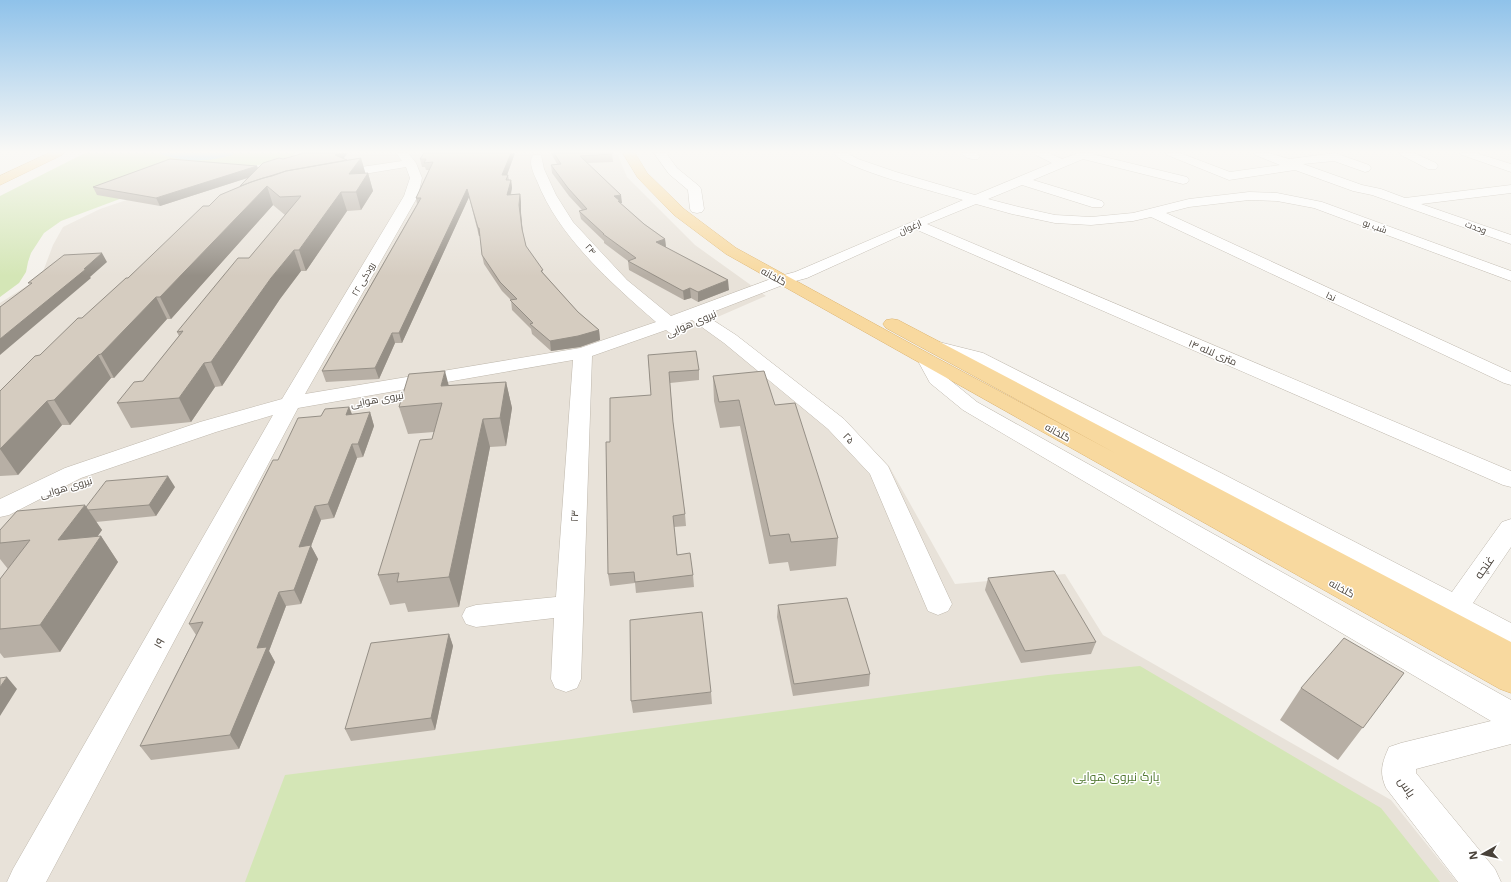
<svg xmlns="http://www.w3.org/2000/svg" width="1511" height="882" viewBox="0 0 1511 882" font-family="'Noto Sans',Cairo,sans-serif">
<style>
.residential{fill:#e8e2d9}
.green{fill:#d4e6b6}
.water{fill:#abd7ed}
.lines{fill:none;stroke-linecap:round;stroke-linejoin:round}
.minor-casing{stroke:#bfb8ad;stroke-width:1}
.major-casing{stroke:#ddb46f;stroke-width:1}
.minor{fill:#fff;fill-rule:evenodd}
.major{fill:#f8d99f;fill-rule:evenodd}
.wall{fill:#b7afa5}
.shaded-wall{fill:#958f86}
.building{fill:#d5ccc0;stroke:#958f86}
.labels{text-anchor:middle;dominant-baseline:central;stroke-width:3;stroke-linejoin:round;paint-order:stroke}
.far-street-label{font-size:9px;fill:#484139;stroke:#fff}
.street-label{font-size:10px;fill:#484139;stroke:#fff}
.near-street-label{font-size:12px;fill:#484139;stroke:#fff}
.near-park-label{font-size:12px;fill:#4f772f;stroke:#fff}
</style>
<rect width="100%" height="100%" fill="#f4f1eb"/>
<path class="residential" d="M306 153H617L627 177 695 245 766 296 713 319 842 417 889 466 955 584 1065 574 1103 635 1391 800 1457 882H0V303L41 277 53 245 63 227 100 209 165 187 295 159Z"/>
<path class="green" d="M85 153H295L292 156 279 160 125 197 61 221 44 233 31 253 28 262 26 272 19 283 0 297V196Z
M1140 666 1381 808 1440 882H245L285 775 564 740 1048 675Z"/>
<path class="water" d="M159 153H234L232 155C210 162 181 163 159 153Z"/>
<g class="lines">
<g class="minor-casing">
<path id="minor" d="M396 153H408L416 163 422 178 418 196 305 394 580 348 656 322C611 283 559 237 537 181 534 174 528 163 533 155H541L544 169 556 195 573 222 627 280 671 316 776 277 795 272 963 200C941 193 842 169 834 153H847L858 159 896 172 975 195 1052 163 1036 155 1034 153H1049L1062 159 1078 153H1093L1092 154 1187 177 1189 180 1187 183 1183 184 1083 159 1033 180 1102 201 1104 204 1102 207H1092L1022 185 988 199 1019 207 1055 215 1091 217 1133 213 1189 199 1249 192 1277 193 1322 202 1511 271V281L1314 208 1277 201 1249 200 1189 207 1166 213 1511 372V385L1504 383 1151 217 1133 221 1091 225 1055 223 1012 214 976 204 927 224 1511 471V487L1503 485 915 229 807 278 788 283 705 315 736 335 844 419 888 466 952 604 948 611 938 615 928 611 870 474 828 429 724 343 692 320 681 324 686 330 683 334C676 336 672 335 666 330L592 356 581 679 577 688 566 692 555 688 551 679 554 618 476 627 466 624 462 616 466 608 476 605 556 597 573 360 298 408 46 882H7L13 869 273 415 216 432 81 478 9 515 0 517V499L65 468 200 422 282 399 404 196 410 178 406 167 334 179 330 178 328 175 330 172 334 171 402 161Z
M654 153H666L677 168 699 186 701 189 704 209 702 212 697 213 692 212 690 209 688 190 669 174Z
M961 153H976L980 156 978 159C972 160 965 158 961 153Z
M1165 153H1180L1230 172 1280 165 1255 155 1253 153H1269L1289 159 1335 153 1369 165 1371 168 1369 171 1365 172 1334 161 1303 164 1362 185 1381 189 1405 198 1511 185V193L1421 204 1511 235V244L1372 195 1353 191 1295 170 1229 180 1167 155Z
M1399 153H1414L1436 163 1438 166 1436 169H1428L1401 155Z
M1460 153H1476L1511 164V172L1462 155Z
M935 341 983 353 1221 473 1452 592 1502 522 1511 519V547L1473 603 1511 623V647L1501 644 1205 483 969 361 928 351 926 347 928 343Z
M928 355 935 357 945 376 977 402 1511 700V744L1416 769V773L1495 869 1501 882H1458L1386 788C1379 772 1382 763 1389 747L1401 743 1491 721 963 410 930 383 918 361 921 357Z"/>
</g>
<g class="major-casing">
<path id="major" d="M49 153H64L62 155 0 185V176Z
M623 153H635L647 173 684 209 736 248 935 357 1115 453 886 328 883 324 886 320 892 319 898 320 1511 642V693L1500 689 726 254 674 215 638 178Z"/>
</g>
<use href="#minor" class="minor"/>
<use href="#major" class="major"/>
</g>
<path class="wall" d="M424 153H515L507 175H508L509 180H511L512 188 511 195 520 194 521 202V213L523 233 526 246 544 274 578 312 599 330 600 340 580 347 551 351 532 334 531 329 512 310 511 300 502 291 484 264 482 255 480 236H479L469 197 402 343H395L379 379 326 382 322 371 417 204 416 198 429 170H426L425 167H422L420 159Z
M551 153H612L613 162 587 163 622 203H620L644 224 665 239 666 247 729 290 698 302 691 298 684 300 629 270 628 261 604 243V241L581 219 579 211 582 210 569 196 552 173 551 165 557 164Z
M361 158 365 174 368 173 373 191 361 210 347 211 306 271H301L280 299 222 386 215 387 191 422 131 428 117 403 143 381 179 336 177 332 249 258 285 215 273 205 171 319H167L114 378H111L70 425H62L18 475 0 476V391L128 278 209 206 240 186 247 178 160 206 97 195 93 187 257 166 258 168 283 159H343L347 160Z
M648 355 699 370V380L670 383 673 422 685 514 686 526 674 527 677 555 693 575 694 587 636 593 635 583 610 586 608 574 610 442 651 395Z
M713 376 775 405 838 538 836 566 790 571 788 562 769 564 740 426 720 428 714 401Z
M506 382 512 408 506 446 490 447 459 607 408 612 405 603 390 605 378 575 432 439 434 432 408 434 399 407 449 386Z
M349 407 352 414 370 412 374 426 363 457 357 458 334 518 321 520 311 546 318 559 301 604 286 606 269 651 275 662 239 749 151 760 140 746 196 635 189 624 278 460 321 416Z
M175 487 156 516 96 522 102 530 97 537 101 536 118 562 60 652 4 658 0 653V579L8 569 0 559V543L86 507Z
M988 578 1096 642 1091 654 1021 663 985 590Z
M778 605 870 674 869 686 793 696 777 617Z
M449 634 453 646 435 730 351 741 345 729Z
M1404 673 1338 760 1280 720 1301 688Z
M711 692 712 704 633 713 631 701Z"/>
<path class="shaded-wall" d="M338 153H348L343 159 243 194 240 186 263 178 335 155Z
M511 153H515L504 183 502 175Z
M361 158 366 175 355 192 349 174Z
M257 166 260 174 160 206 156 198Z
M368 173 373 191 361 210 356 192Z
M511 180 512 188 508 203 507 195Z
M267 186 273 205 171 319 160 297Z
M467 189 469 197 402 343 399 333Z
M341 192 347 211 306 271 299 250Z
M520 194 521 202V213L523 238 519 205Z
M621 195 622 203H620L621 209 614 196Z
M478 228H479L481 236H479Z
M665 239 666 248 656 242Z
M294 250 301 271 280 299 222 386 211 362 271 278Z
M102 253 107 262 90 277 91 278 0 355V339Z
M728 280 729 290 698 302V292Z
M690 288 691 298 684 300 683 291Z
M156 297 167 319 114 378 101 354Z
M599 330 600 340 580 347 551 351 550 341Z
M392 333 395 343 379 379 375 368Z
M98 355 111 378 70 425 54 400Z
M204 363 215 387 191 422 179 398Z
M445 371 452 398 441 386Z
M506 382 512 408 506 446 500 418Z
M47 401 62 425 18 475 0 449Z
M349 407 354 420 346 415Z
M370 412 374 426 363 457 358 444Z
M483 419 490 447 459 607 449 577Z
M352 444 357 458 334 518 328 504Z
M168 476 175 487 156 516 149 505Z
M85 505 102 530 76 566 58 540Z
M315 506 321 520 311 546 318 559 301 604 294 590 299 547Z
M101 536 118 562 60 652 40 625Z
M279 592 286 606 269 651 275 662 239 749 230 735 257 648Z
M449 634 453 646 435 730 431 718Z
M7 677 17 689 0 716V687Z"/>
<path class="building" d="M304 153H338L335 155 347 160 286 171 272 176 263 178 240 186 263 163 279 158 283 159Z
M424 153H511L502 175H508L506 180H511L507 195 520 194 519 205 522 229 526 246 543 270 541 271 578 312 599 330 578 336 550 341 530 324 533 323 510 300 517 299 500 282 482 255 479 228H478L467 189 399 333H392L375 368 322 371 421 198H416L433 162 424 163 426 159H420Z
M554 153H612V154L580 156 621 195 614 196 620 201H618L644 224 665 239 656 242 728 280 698 292 690 288 683 291 628 261 636 258 603 234H604L579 211 587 209 568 188 551 165 561 164Z
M361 158 349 174 368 173 356 192H341L299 250H294L271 278 211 362 204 363 179 398 117 403 134 382 143 381 183 331 177 332 238 258H249L301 196 280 197 267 186 160 297H156L101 354 98 355 54 400 47 401 0 449V391L35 356 40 355 78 318H82L126 278H128L203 206H209L220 195 251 182 286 171Z
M170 159 257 166 156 198 93 187Z
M102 253 84 269H86L0 339V307L32 283H28L64 255Z
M696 351 699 370 669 372 673 422 685 514 673 516 677 555 690 553 693 575 635 582 634 572 608 574 606 442H610V398L651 395 648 355Z
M445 371 441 386 506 382 500 418 483 419 449 577 397 582 399 573 378 575 420 440 432 439 442 403 399 407 409 374Z
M764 371 775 405 795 403 838 538 791 542 789 534 770 536 739 400 719 402 713 376Z
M349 407 346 415 370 412 358 444H352L328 504 315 506 299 547 311 545 294 590 279 592 257 648 267 647 230 735 140 746 203 622 189 624 273 460H278L298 418 321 416 325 409Z
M168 476 149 505 88 510 86 507 106 481Z
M85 505 58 540 101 536 40 625 0 629V579L30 540 0 543V530L17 511Z
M1054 571 1096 642 1025 651 988 578Z
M847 598 870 674 794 684 778 605Z
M702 612 711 692 631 701 630 620Z
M449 634 431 718 345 729 371 643Z
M1344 638 1404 673 1363 728 1301 688Z
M7 677 0 687V678Z"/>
<linearGradient id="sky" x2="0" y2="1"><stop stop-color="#8fc2ea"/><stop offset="0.55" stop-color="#faf9f6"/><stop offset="1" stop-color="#faf9f6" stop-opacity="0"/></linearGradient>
<rect width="1511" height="276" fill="url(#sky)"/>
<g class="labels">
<g class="far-street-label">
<text transform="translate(1375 226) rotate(20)">شب بو</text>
<text transform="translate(910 227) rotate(-24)">ارغوان</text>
<text transform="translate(1476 227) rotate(20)">وحدت</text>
<text transform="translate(591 249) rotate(48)">۲۴</text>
<text transform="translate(363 279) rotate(-60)">رودکی ۲۲</text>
<text transform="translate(1331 296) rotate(25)">ندا</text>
</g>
<g class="street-label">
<text transform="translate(774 276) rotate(29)">گلخانه</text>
<text transform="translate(691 323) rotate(-23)">نیروی هوایی</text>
<text transform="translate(1213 352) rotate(23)">۱۴ متری لاله</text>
<text transform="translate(377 399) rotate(-10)">نیروی هوایی</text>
<text transform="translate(1058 432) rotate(29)">گلخانه</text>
<text transform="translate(849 438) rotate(47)">۲۵</text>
<text transform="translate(66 487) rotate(-16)">نیروی هوایی</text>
<text transform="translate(574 516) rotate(-87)">۲۳</text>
<text transform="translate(1342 588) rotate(29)">گلخانه</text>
</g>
<g class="near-street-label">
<text transform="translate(1484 567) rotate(-55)">غنچه</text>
<text transform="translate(159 643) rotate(-61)">۱۹</text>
<text transform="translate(1407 787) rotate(57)">یاس</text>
</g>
<g class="near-park-label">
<text x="1116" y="776">پارک نیروی هوایی</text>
</g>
</g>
<g transform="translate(1483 854) rotate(262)" stroke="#ffffff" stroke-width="3" paint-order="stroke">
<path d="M0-3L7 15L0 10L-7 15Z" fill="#484139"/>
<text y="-6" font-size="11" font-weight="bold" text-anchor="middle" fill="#484139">N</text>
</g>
</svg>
